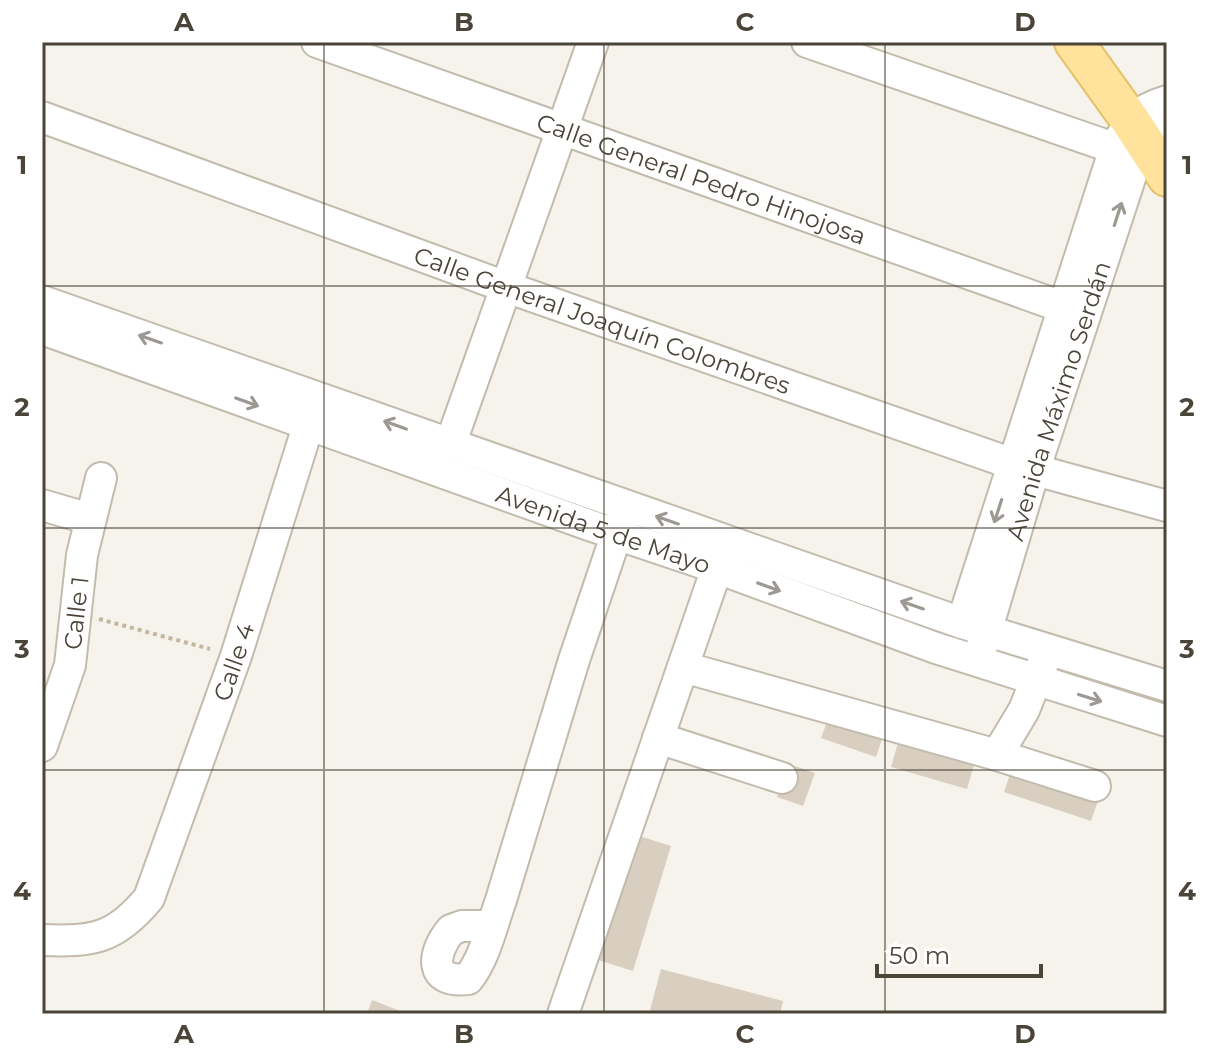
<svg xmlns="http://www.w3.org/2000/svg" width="1209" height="1056" viewBox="0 0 1209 1056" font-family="Montserrat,sans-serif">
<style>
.building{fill:#d8cfc1}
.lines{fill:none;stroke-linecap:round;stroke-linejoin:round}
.minor-casing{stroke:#c2bbae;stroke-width:34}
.major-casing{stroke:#e6c16a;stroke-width:42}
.path{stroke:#c4b79f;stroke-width:4;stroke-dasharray:4 4;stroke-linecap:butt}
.minor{stroke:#fff;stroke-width:30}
.major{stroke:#ffe39c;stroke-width:38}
.oneway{stroke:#9c9892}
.grid{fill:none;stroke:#4b4439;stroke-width:2;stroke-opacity:0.55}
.labels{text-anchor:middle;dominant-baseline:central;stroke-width:8;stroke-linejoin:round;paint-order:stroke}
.street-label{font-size:24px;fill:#4b4439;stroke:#fff}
.neatline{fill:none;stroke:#4b4439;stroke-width:3}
.grid-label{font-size:26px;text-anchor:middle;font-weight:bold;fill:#4b4439}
</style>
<rect width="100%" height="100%" fill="#f6f3ec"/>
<path class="building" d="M830 714 884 733 876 757 821 738Z
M900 736 976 758 967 789 891 767Z
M789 764 815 773 803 806 777 797Z
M1013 765 1100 795 1091 821 1004 792Z
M633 834 671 846 633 971 595 959Z
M661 969 783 1001 780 1014H649Z
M372 1000 408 1014H367Z"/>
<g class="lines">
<g class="minor-casing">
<g id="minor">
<path id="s1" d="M317 42 1085 315"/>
<path d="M807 42 1134 155"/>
<path id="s2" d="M42 117 506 287 1013 464 1167 506"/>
<path d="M42 301 962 623 1167 686"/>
<path id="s3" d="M42 329 589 525 717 568 936 648 1167 721"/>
<path d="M450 445 593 42"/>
<path d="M42 505 90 519"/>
<path d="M962 623 1115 148C1129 121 1137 110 1167 101"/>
<path id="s4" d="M981 649 1034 471 1137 157 1146 144 1167 131"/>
<path d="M683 667 997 755 1095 786"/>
<path d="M658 738 782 778"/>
<path id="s5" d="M42 746 70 665 82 555 101 478"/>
<path d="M997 755 1024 710 1043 663"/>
<path d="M492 926H462L451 930C432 953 428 984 468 979 485 958 492 925 501 900L574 660 623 515"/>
<path id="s6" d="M42 940C93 942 115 939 149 898L236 656 314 407"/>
<path d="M563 1014 717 568"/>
</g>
</g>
<g class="major-casing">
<path id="major" d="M1074 42 1130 120 1167 177"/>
</g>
<path class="path" d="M99 619 210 649"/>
<use href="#minor" class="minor"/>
<use href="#major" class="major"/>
</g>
<defs><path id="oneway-shaft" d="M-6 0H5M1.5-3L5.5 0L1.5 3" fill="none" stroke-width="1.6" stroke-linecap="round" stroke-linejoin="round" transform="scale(2)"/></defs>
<g class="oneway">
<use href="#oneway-shaft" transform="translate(1118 214) rotate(-72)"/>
<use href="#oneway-shaft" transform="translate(150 339) rotate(-161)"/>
<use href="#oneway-shaft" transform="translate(247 402) rotate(20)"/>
<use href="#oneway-shaft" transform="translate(395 425) rotate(-160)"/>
<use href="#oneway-shaft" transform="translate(998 511) rotate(108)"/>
<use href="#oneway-shaft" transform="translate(667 520) rotate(-161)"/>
<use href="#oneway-shaft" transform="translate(769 587) rotate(20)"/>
<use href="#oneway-shaft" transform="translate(912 605) rotate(-161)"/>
<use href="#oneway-shaft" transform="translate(1090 698) rotate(17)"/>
</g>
<path class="grid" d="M324 42V1014M604 42V1014M885 42V1014M42 286H1167M42 528H1167M42 770H1167"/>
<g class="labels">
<g class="street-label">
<text stroke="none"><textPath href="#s1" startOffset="408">Calle General Pedro Hinojosa</textPath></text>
<text stroke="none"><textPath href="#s2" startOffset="596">Calle General Joaquín Colombres</textPath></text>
<text stroke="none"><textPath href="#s4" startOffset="260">Avenida Máximo Serdán</textPath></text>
<text stroke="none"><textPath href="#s3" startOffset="596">Avenida 5 de Mayo</textPath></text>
<text stroke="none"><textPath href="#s5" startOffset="138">Calle 1</textPath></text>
<text stroke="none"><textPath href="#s6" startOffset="372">Calle 4</textPath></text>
</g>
</g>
<rect width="1209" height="1056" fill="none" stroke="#ffffff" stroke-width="88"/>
<path d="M877 964v12h164v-12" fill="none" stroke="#4b4439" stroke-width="4"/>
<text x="889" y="964" font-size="24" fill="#4b4439" stroke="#ffffff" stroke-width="6" paint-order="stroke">50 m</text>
<rect x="44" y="44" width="1121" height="968" class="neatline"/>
<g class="grid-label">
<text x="184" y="31">A</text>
<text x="464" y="31">B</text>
<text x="745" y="31">C</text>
<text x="1025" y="31">D</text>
<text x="22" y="174">1</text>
<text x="1187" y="174">1</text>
<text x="22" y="416">2</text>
<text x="1187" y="416">2</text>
<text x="22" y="658">3</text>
<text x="1187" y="658">3</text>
<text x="22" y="900">4</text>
<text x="1187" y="900">4</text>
<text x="184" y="1043">A</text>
<text x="464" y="1043">B</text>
<text x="745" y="1043">C</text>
<text x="1025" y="1043">D</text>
</g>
</svg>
